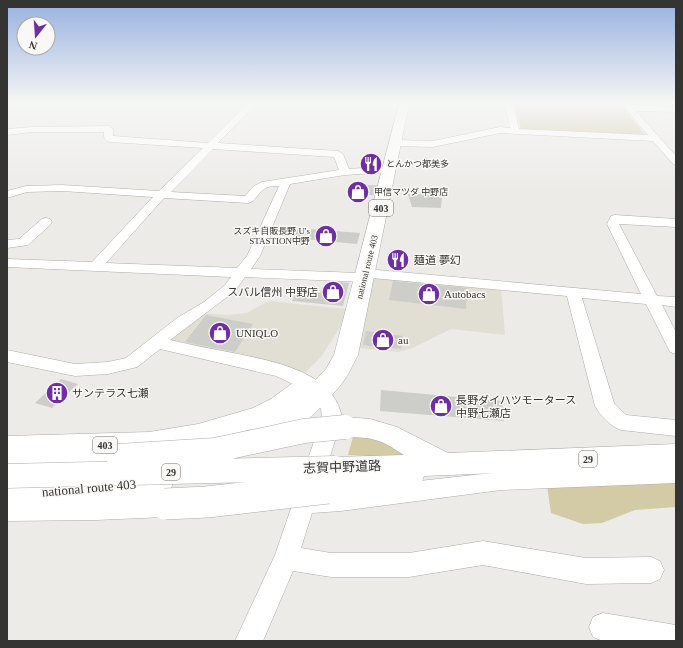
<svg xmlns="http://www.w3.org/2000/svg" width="683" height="648" viewBox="0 0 683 648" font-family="'Times New Roman','Noto Sans JP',serif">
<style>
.built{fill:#e1dfd4}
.green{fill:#d2cba6}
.building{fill:#cdcdc9}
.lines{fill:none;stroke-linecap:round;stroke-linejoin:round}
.minor-casing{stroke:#adaca9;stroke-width:1}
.major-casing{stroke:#adaca9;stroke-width:1}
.highway-casing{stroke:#adaca9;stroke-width:1}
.minor{fill:#fff;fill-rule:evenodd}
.major{fill:#fff;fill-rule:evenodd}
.highway{fill:#fff;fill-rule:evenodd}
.major-bridge-far1-casing{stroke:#adaca9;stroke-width:25;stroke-linecap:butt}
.major-bridge-casing{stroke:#adaca9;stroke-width:32;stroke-linecap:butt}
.major-bridge-far1{stroke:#fff;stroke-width:24}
.major-bridge{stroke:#fff;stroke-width:31}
.labels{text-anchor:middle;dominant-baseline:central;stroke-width:3;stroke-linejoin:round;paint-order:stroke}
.far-poi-label{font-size:9px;fill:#343433;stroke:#f9f8f5;text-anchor:start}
.far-street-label{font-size:9px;fill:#343433;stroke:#f9f8f5}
.shield{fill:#f9f8f5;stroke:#6f6f6d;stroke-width:1}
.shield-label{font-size:10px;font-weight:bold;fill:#343433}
.poi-label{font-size:11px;fill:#343433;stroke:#f9f8f5;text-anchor:start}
.near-street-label{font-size:13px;fill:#343433;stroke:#f9f8f5}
</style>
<rect width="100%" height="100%" fill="#ecebe8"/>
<path class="built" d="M366 273 501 286 505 335 451 329 413 348 398 352 349 347Z
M268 301 347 309 346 318 321 357 299 379 157 343 198 313 228 315 247 313Z"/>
<path class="green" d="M514 104 624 108 646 136 521 129Z
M354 433 365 434 415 458 348 455Z
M545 472 676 473V507L635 510 602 523 583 524 551 513Z"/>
<path class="building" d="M359 185H377L374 195H361Z
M408 194H440L442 197 441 208 412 207Z
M297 228 360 233 357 244 292 238Z
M394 255 404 256 402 266 392 265Z
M393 281 467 288 466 309 389 300Z
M338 282 349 283 343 306 292 301 296 291 320 293 323 286 336 288Z
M206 315 253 324 235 352 185 342Z
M366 331 403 336 401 349 363 345Z
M61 379 78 384 52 408 35 403Z
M381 390 502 401 504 421 380 411Z"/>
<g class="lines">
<g class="minor-casing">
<path id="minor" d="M7 104H15L7 109Z
M247 104H256L218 143 338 151 343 154 349 169 390 166 395 169 390 172 345 175 290 184 260 256 251 269 359 273 361 270 366 269 641 294 607 224 611 216 615 215 676 219V227L619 224 657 296 676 297V307L662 305 676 332V354L670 352 646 304 582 298 614 403 626 415 676 420V436L621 430C610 426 601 416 595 406L567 296 372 278 370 281 365 282 245 277 235 291 170 340C191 345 212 349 233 353 271 361 335 371 342 418L319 492 501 472 676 465V483L501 490 341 511 312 513 301 548 331 553H409L483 541 586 558 651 557 660 561 664 570 660 579 651 583 586 584 483 565 409 577H331L293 571 263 641H235L275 555 322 418 321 409 313 398 295 385 276 376 160 349 137 367 108 374 75 376 7 362V350L75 364 108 362 126 358 177 318 204 302 225 285 231 277 7 267V259L92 262 153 197 62 191 27 192 7 198V191L26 186 62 185 159 191 203 148 110 142 107 141 104 137V132H32L7 135V129L32 127 109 126 113 129V136L208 143ZM213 149 334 157 339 170 262 182 254 186 245 196 171 192ZM279 186 247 256 237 268 106 263 164 198 248 203C255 202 257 194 263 190 267 186 273 186 279 186Z
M505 104H513L519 129 648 135 622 104 676 108V112L636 111 676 156V165L673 164 653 141 500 133 433 147 395 146 390 143 395 140 433 141 500 127 510 128Z
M46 218 50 219 52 222 50 225 28 245 7 248V240L19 239 42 219Z
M603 613 676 625V641H603L593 637 589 627 593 617Z"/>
</g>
<g class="major-casing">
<path id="major" d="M345 417 370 419 397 427 448 453 676 444V466L424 476 421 484 411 488 328 500 318 497 314 488 318 479 327 476 322 468 326 460 335 457 404 455C396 450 388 444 379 441 365 436 350 438 336 434L333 427 336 420Z
M118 445 127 448 131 456 127 464 118 467 7 470V448Z
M165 491 175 495 179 504 175 513 165 517 96 520 7 521V495Z"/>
</g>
<g class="highway-casing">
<path id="highway" d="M399 104H409L358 355C353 364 349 374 343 382 327 403 286 444 260 450 256 450 252 448 248 447L244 439 248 431 251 429 198 446 149 454 7 460V436L149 432 198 424 253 408 271 399 294 382 303 379 313 383 326 369 334 355Z
M160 466 171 470 175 479 171 488C119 507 61 506 7 508V480L103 476Z"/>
</g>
<use href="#minor" class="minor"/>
<use href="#major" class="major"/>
<use href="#highway" class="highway"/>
<g class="major-bridge-far1-casing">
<path id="major-bridge-far1" d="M118 456 215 450 304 431 345 427
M7 476 335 468"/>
</g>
<g class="major-bridge-casing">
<path id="major-bridge" d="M165 504 207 502 328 488"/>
</g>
<use href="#major-bridge-far1" class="major-bridge-far1"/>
<use href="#major-bridge" class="major-bridge"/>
</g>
<linearGradient id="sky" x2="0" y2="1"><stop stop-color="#97b1e0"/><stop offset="0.53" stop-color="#f6f6f5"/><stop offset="1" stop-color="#f6f6f5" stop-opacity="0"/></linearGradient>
<rect width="683" height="195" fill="url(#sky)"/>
<defs>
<g id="restaurant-disc" transform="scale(1.15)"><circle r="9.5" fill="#6f2ea3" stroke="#f9f8f5"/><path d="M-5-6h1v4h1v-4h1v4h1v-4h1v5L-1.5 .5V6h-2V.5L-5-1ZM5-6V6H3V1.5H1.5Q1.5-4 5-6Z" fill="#fff"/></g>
<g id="shop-disc" transform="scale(1.15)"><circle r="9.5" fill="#6f2ea3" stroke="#f9f8f5"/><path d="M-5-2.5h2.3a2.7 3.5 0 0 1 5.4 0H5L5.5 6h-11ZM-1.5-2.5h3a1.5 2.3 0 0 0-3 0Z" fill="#fff"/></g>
<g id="building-disc" transform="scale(1.15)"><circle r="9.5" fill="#6f2ea3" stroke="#f9f8f5"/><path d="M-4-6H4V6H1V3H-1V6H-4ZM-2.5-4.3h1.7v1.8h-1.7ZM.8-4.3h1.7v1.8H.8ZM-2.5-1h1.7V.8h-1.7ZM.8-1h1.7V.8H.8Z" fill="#fff"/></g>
</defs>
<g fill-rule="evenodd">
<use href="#restaurant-disc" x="371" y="164"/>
<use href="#shop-disc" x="358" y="192"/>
<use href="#shop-disc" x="326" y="236"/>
<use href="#restaurant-disc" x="398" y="260"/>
<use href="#shop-disc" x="333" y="292"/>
<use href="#shop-disc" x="429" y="294"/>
<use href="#shop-disc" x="220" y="333"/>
<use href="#shop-disc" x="383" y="340"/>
<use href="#building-disc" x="57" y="393"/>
<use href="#shop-disc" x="441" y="406"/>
</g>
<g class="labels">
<g class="far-poi-label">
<text x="386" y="164">とんかつ都美多</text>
<text x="374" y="192">甲信マツダ 中野店</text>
<text x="310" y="231" text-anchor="end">スズキ自販長野 U's<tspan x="310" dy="10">STASTION中野</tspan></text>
</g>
<g class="far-street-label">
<text transform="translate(367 267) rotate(-76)">national route 403</text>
</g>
<g class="shield">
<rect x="369" y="200" width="24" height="16" rx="3"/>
<rect x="93" y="437" width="24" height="16" rx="3"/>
<rect x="579" y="451" width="18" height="16" rx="3"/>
<rect x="162" y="464" width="18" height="16" rx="3"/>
</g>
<g class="shield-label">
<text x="381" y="208">403</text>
<text x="105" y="445">403</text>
<text x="588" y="459">29</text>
<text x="171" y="472">29</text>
</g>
<g class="poi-label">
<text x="414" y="260">麺道 夢幻</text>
<text x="318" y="292" text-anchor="end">スバル信州 中野店</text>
<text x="444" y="294">Autobacs</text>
<text x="236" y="333">UNIQLO</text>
<text x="398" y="340">au</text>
<text x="72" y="393">サンテラス七瀬</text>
<text x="456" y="400">長野ダイハツモータース<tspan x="456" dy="13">中野七瀬店</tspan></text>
</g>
<g class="near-street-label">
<text transform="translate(342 467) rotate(-2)">志賀中野道路</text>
<text transform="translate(89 488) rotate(-5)">national route 403</text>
</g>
</g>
<rect width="683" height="648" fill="none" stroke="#343433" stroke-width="16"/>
<g transform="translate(36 36) rotate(197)"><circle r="19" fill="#f9f8f5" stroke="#aaaaa7"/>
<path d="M0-3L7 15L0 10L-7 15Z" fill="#6f2ea3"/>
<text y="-6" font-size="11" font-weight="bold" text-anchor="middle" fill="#343433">N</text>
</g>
</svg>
